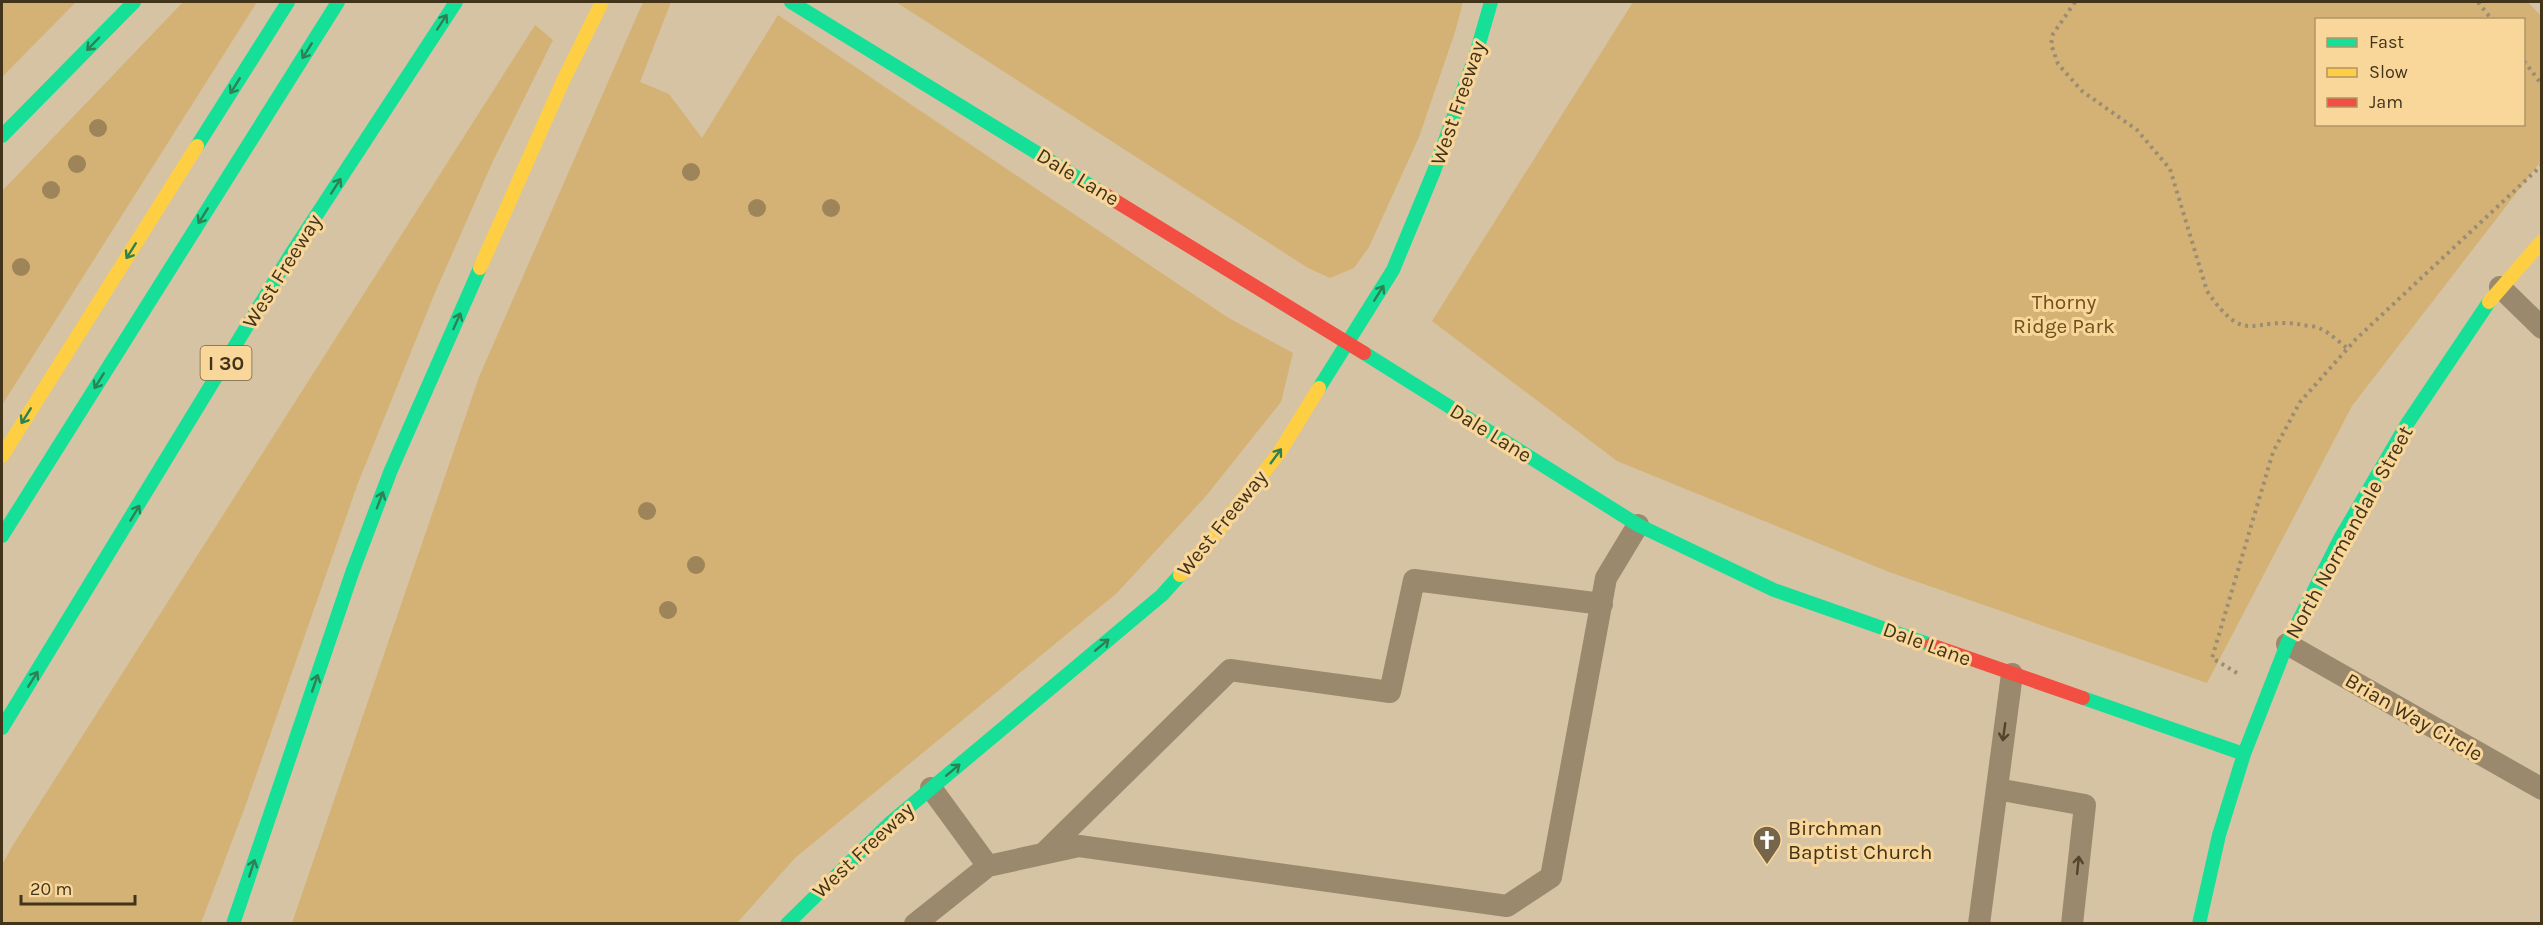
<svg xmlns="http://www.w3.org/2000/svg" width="2543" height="925" viewBox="0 0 2543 925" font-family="Karla,sans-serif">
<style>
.green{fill:#d4b275;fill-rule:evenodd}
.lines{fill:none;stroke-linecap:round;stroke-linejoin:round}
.path{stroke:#9b8d74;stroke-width:4;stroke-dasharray:3 4.5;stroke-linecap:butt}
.lane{stroke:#9a896d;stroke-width:22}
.fast{stroke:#16e098;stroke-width:14}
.slow{stroke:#ffcf43;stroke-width:14}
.jam{stroke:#f24e42;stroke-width:14}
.tree{fill:#9d8459}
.oneway{stroke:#2e8153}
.oneway2{stroke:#54442b}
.labels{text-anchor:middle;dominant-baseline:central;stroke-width:6;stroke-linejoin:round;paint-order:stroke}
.shield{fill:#f9d69a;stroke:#796441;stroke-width:1.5}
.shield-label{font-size:20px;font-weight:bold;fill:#42331b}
.street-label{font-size:21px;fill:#42331b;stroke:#f9d69a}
.park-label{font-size:21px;fill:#6e511c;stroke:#f9d69a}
.poi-label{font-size:21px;fill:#42331b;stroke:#f9d69a;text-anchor:start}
</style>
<rect width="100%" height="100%" fill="#d6c3a3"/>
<path class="green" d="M2 2H76L2 77Z
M183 2H257L2 405V191Z
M643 2H671L640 82 669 94 702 138 778 15 1227 317 1293 353 1281 402 1206 496 1117 593 795 858 737 923H292L479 377Z
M896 2H1463L1455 32 1419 137 1369 247 1354 268 1330 278 1308 268Z
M1633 2H2528L2541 16V161L2352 406 2207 683 1889 572 1617 461 1432 321ZM2316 20H2524V124H2316Z
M535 25 553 40 493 161 434 295 358 483 245 807 201 923H2V865L13 845Z"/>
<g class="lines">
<path class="path" d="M2075 2 2053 34 2051 44 2058 64 2082 91 2137 130 2170 169 2207 291C2247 349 2251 315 2303 325 2308 326 2316 326 2321 329 2330 333 2339 342 2347 348
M2478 2 2492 20
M2524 61 2542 85
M2237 673 2212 658 2273 452 2300 402 2356 339 2542 165"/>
<path class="lane" d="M2500 287 2542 328
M2287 644 2542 789
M1997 789 2085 805 2072 924
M1043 854 1230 670 1390 692 1414 580 1602 604
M988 866 1079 846 1507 906 1551 877 1606 578 1638 525
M915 924 988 866 931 788
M1979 924 2012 674"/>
<path class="fast" d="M791 2 1104 194
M2 136 134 2
M197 146 288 2
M1364 353 1638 525 1774 590 1931 645
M1319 388 1393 270 1434 171 1476 54 1491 2
M2 536 338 2
M2083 698 2244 754
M2 728 291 254 456 2
M233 924 353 570 391 470 480 268
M787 924 891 822 1162 595 1180 575
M2199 924 2219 835 2244 754 2287 644 2341 537 2407 424 2489 302"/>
<path class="slow" d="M480 268 563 81 602 2
M2489 302 2542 241
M2 456 197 146
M1180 575 1205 547 1279 453 1319 388"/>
<path class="jam" d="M1104 194 1364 353
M1931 645 2083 698"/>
</g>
<g class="tree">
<circle cx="98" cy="128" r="9"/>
<circle cx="77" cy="164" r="9"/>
<circle cx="691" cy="172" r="9"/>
<circle cx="51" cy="190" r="9"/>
<circle cx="757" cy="208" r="9"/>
<circle cx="831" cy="208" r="9"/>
<circle cx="21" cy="267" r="9"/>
<circle cx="647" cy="511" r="9"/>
<circle cx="696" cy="565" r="9"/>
<circle cx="668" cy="610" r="9"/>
</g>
<defs><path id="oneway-shaft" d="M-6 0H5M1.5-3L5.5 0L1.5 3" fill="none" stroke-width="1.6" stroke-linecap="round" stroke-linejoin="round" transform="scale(1.5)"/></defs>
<g class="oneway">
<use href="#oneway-shaft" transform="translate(442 22) rotate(-57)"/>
<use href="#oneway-shaft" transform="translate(93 44) rotate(134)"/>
<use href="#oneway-shaft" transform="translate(307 51) rotate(122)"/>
<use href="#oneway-shaft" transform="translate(235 86) rotate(122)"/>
<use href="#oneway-shaft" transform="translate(336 186) rotate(-57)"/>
<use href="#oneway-shaft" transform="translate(203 216) rotate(122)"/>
<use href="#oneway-shaft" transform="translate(131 251) rotate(122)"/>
<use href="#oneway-shaft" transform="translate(1379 293) rotate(-58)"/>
<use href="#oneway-shaft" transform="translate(457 321) rotate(-66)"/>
<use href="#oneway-shaft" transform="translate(99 381) rotate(122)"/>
<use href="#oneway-shaft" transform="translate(26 416) rotate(122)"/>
<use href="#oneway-shaft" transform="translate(1276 456) rotate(-54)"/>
<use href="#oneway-shaft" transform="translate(380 500) rotate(-69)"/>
<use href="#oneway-shaft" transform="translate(135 513) rotate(-59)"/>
<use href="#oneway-shaft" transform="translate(1102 645) rotate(-40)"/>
<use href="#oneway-shaft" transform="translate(33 679) rotate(-58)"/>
<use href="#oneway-shaft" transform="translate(315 683) rotate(-71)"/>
<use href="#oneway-shaft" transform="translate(953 770) rotate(-40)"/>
<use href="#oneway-shaft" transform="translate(252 868) rotate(-72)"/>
</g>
<g class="oneway2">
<use href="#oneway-shaft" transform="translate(2004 732) rotate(98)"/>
<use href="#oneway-shaft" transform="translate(2078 865) rotate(-84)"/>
</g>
<defs>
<g id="church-pin" transform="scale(1.5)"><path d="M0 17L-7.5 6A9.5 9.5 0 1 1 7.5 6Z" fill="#76654b" stroke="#f9d69a"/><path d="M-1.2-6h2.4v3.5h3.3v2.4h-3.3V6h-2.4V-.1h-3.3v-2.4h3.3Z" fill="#fff"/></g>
</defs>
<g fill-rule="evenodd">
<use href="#church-pin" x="1767" y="840"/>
</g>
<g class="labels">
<rect class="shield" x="200.5" y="346" width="51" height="34" rx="4.5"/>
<g class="shield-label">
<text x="226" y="363">I 30</text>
</g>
<g class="street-label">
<text transform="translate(1458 103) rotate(-71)">West Freeway</text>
<text transform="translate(1078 177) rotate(31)">Dale Lane</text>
<text transform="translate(282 271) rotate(-58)">West Freeway</text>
<text transform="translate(1491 433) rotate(32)">Dale Lane</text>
<text transform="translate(1222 523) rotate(-51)">West Freeway</text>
<text transform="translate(2349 532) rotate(-61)">North Normandale Street</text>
<text transform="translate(1927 644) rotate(20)">Dale Lane</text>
<text transform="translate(2414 717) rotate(30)">Brian Way Circle</text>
<text transform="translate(863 850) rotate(-43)">West Freeway</text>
</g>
<g class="park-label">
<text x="2064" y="302">Thorny<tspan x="2064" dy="24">Ridge Park</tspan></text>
</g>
<g class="poi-label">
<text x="1788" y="828">Birchman<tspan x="1788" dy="24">Baptist Church</tspan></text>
</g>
</g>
<rect width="2543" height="925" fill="none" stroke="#42331b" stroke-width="6"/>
<rect x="2315" y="18" width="210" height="108" fill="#f9d69a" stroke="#b09567" stroke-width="1.5"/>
<rect x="2327" y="38" width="30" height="9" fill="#16e098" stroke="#b09567" stroke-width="1.5"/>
<text x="2369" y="48" font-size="18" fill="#42331b">Fast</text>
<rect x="2327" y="68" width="30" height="9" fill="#ffcf43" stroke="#b09567" stroke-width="1.5"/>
<text x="2369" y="78" font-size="18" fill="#42331b">Slow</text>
<rect x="2327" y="98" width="30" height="9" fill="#f24e42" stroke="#b09567" stroke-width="1.5"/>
<text x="2369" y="108" font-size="18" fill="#42331b">Jam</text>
<path d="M21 895v9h114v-9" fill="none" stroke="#42331b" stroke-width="3"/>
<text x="30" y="895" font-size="18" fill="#42331b" stroke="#f9d69a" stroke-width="4.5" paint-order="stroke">20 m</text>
</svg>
